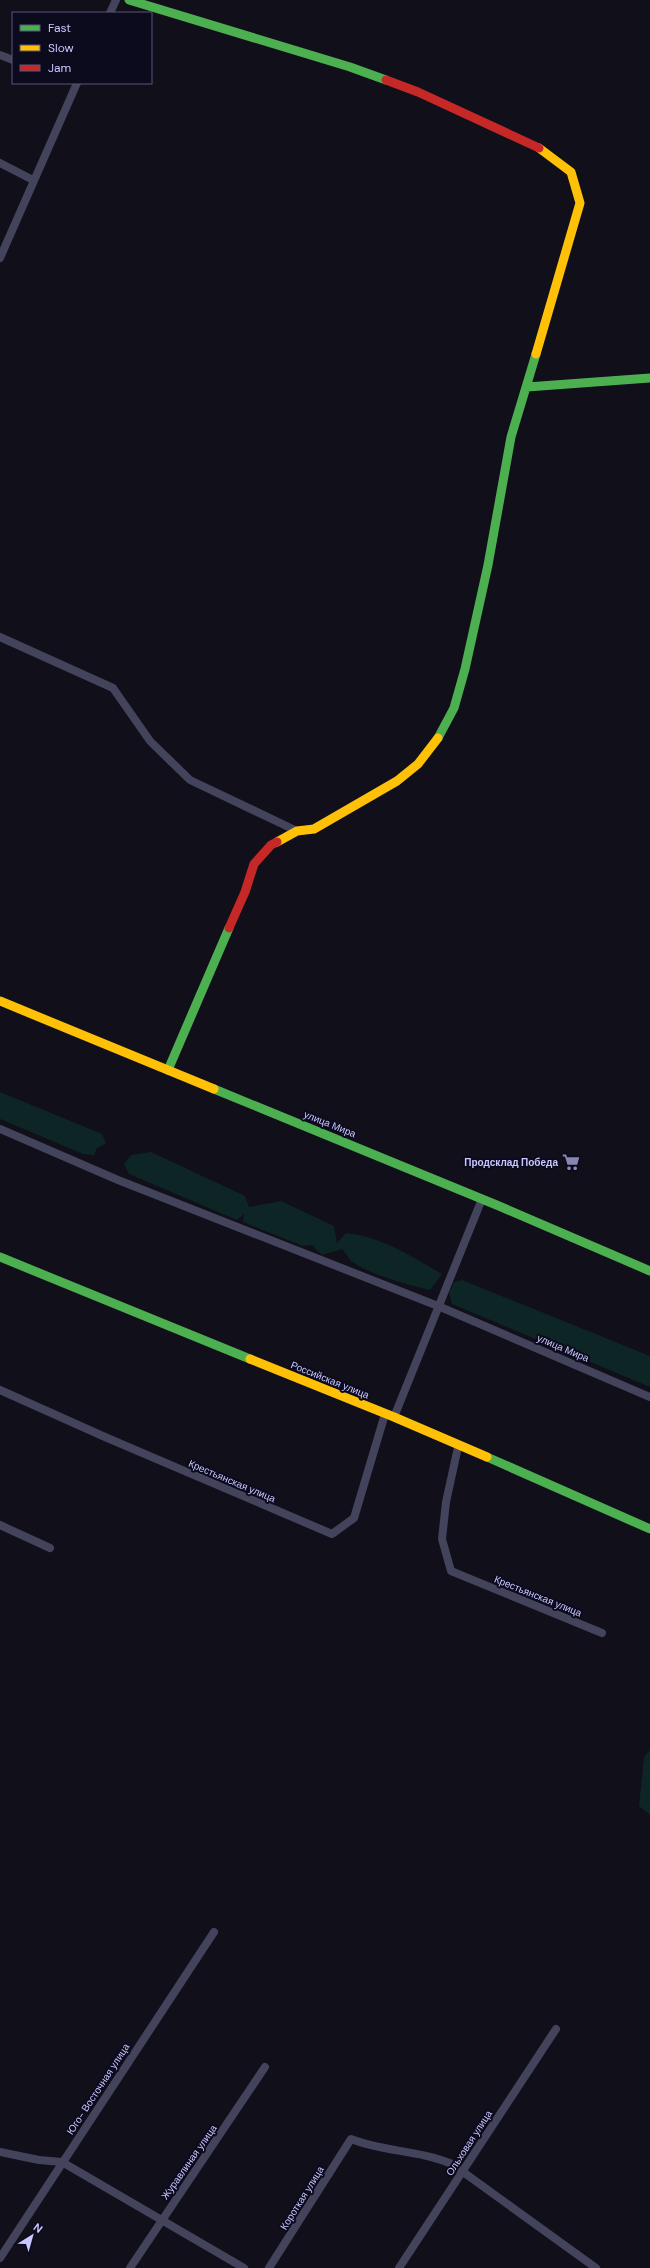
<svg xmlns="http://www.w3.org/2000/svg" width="650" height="2268" viewBox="0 0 650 2268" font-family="'DM Sans',sans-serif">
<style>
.green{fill:#0d2524}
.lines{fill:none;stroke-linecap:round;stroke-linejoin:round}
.street{stroke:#43445b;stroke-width:8}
.fast{stroke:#4caf50;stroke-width:9}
.slow{stroke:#ffc107;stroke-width:9}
.jam{stroke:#c62828;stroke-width:9}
.labels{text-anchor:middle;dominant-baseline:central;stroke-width:4;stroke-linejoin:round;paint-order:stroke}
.street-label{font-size:10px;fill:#c9c7ff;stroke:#0c0b1e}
.poi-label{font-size:10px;font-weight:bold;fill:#c9c7ff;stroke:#0c0b1e;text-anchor:end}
</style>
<rect width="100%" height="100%" fill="#100f1a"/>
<path class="green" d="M0 1092 102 1134 106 1144 97 1148 94 1155 83 1154 0 1119Z
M151 1152 245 1196 249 1207 281 1201 334 1226 337 1243 346 1233C382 1237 411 1256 442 1274L430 1290C405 1284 373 1276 351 1261 348 1258 345 1252 342 1249L322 1255 312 1245 303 1246 243 1222 244 1214 237 1220 129 1174 124 1164 131 1155Z
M462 1280 650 1356V1387L452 1304 449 1293 454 1282Z
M650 1750V1815L639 1806 644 1757Z"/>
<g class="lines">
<path class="street" d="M110 13 116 0
M0 55 13 60
M0 163 33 180
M0 258 77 83
M0 637 113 688 150 741 190 780 297 831
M0 1129 118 1180 438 1306 650 1397
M0 1390 105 1437 332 1534 354 1518 385 1414
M394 1417 482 1199
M458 1447 446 1502 442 1539 451 1571 602 1633
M0 1525 50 1548
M0 2152 39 2160 62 2162 244 2268
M0 2258 214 1932
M130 2268 265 2067
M269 2268 351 2139C384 2152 419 2150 452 2164L596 2268
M399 2268 556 2029"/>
<path class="fast" d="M129 0 350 67 386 80
M527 387 650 378
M438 738 454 708 465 669 488 565 511 437 536 354
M168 1070 229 928
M214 1089 499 1206 650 1271
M0 1257 250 1359
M487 1457 650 1529"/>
<path class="slow" d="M536 354 580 203 571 172 539 148
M277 842 297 831 314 829 397 781 418 764 438 738
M0 1001 214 1089
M250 1359 394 1417 487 1457"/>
<path class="jam" d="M386 80 418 92 539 148
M229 928 245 892 254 864 271 845 277 842"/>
</g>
<defs>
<g id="supermarket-bare" transform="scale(1.38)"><path d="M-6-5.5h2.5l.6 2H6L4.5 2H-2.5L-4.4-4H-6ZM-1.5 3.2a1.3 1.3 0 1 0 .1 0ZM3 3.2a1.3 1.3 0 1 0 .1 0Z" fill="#8887af" stroke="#0c0b1e" stroke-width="2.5" paint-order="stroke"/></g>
</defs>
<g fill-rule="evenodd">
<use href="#supermarket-bare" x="571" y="1162"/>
</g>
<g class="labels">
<g class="street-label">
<text transform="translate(330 1124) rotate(22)">улица Мира</text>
<text transform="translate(563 1348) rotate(23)">улица Мира</text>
<text transform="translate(330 1380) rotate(22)">Российская улица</text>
<text transform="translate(232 1481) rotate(23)">Крестьянская улица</text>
<text transform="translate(538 1596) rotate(22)">Крестьянская улица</text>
<text transform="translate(98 2089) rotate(-57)">Юго- Восточная улица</text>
<text transform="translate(469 2143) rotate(-57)">Ольховая улица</text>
<text transform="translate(189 2162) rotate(-55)">Журавлиная улица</text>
<text transform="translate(302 2198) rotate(-58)">Короткая улица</text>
</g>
<g class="poi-label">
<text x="558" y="1162">Продсклад Победа</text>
</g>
</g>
<rect x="12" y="12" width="140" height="72" fill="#0c0b1e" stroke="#585678"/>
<rect x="20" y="25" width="20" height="6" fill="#4caf50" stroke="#585678"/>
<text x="48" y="32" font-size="12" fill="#c9c7ff">Fast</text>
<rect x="20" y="45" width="20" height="6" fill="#ffc107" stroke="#585678"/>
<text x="48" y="52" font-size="12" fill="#c9c7ff">Slow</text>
<rect x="20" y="65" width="20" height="6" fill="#c62828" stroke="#585678"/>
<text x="48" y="72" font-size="12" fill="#c9c7ff">Jam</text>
<g transform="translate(32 2236) rotate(37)" stroke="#0c0b1e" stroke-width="3" paint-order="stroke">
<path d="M0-3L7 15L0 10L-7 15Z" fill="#c9c7ff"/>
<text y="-6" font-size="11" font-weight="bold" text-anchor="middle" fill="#c9c7ff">N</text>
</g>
</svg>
